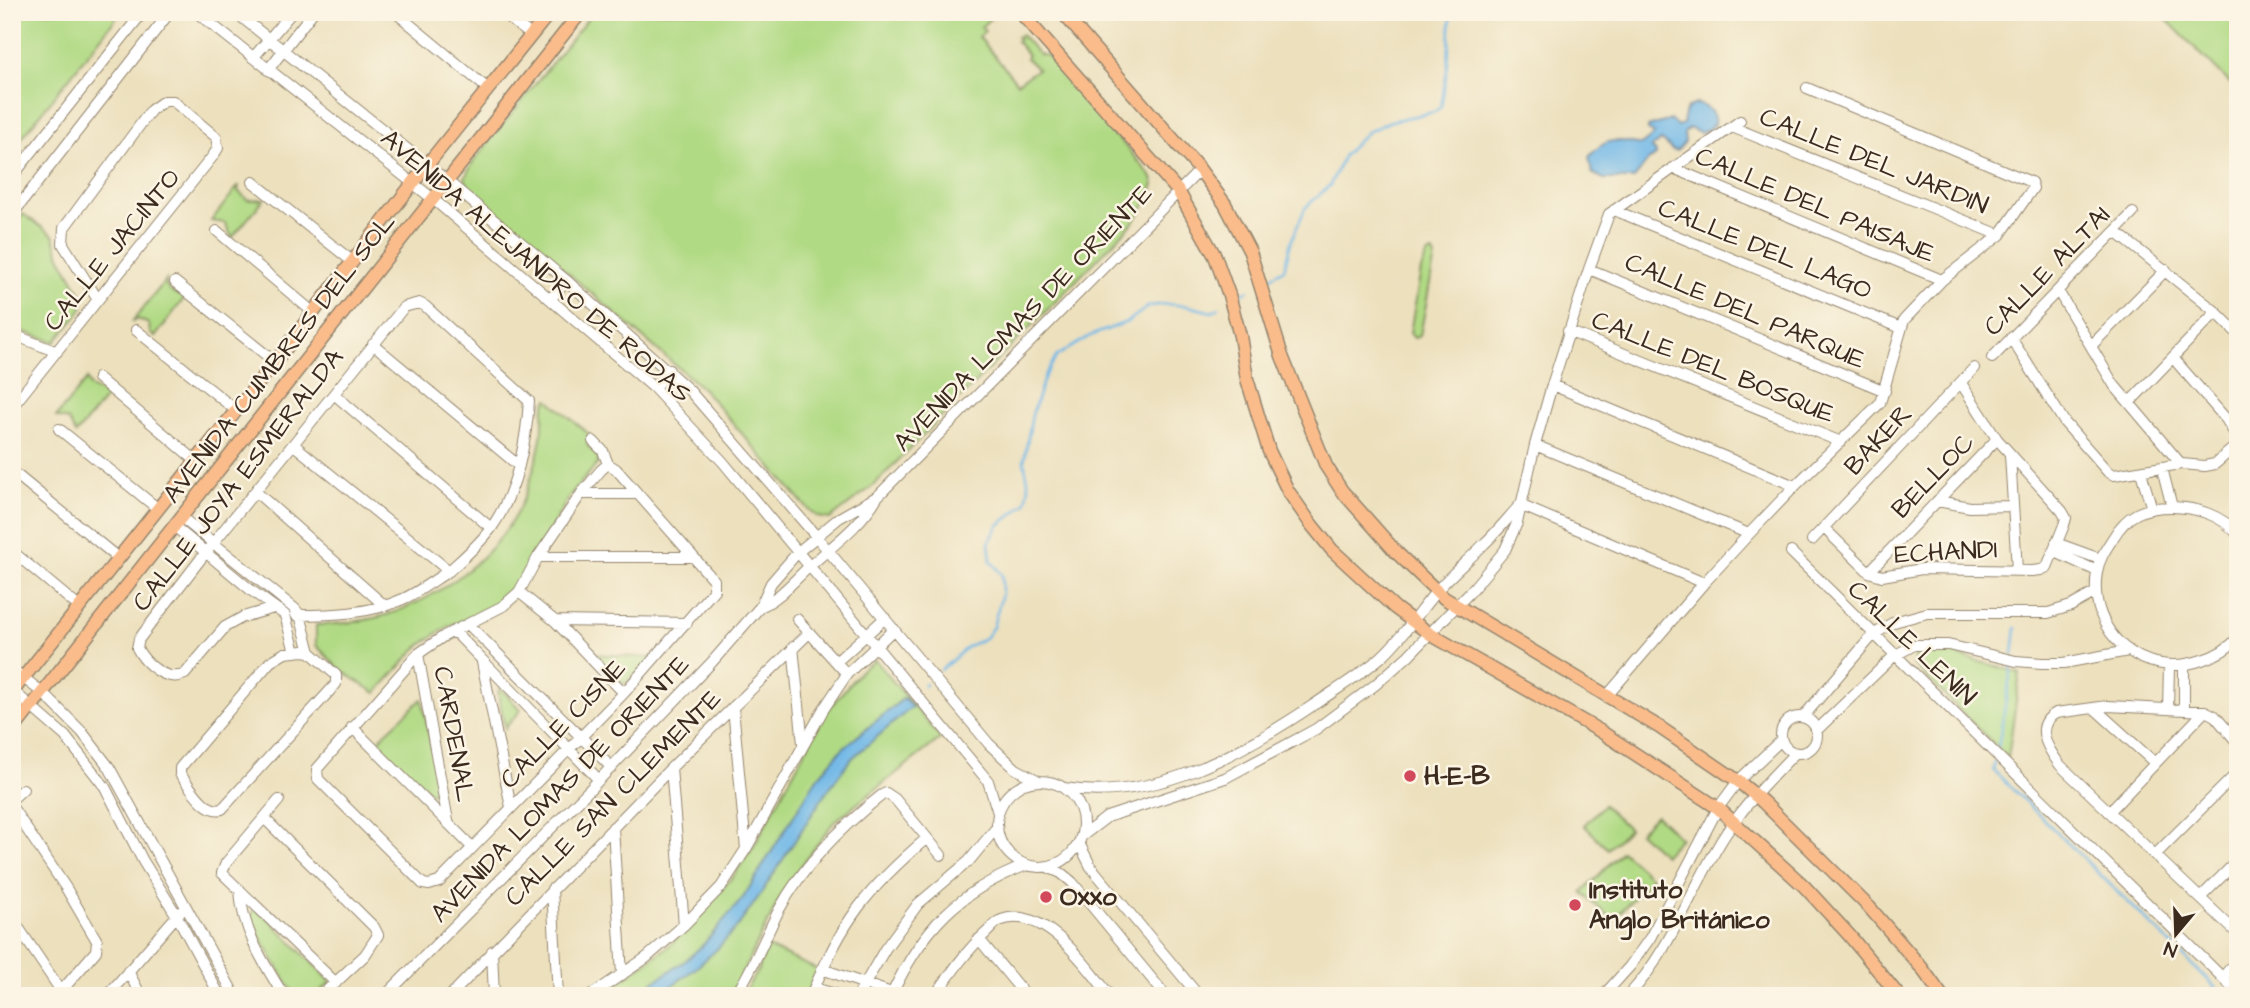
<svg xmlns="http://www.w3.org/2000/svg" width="2250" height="1008" viewBox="0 0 2250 1008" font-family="'Architects Daughter',sans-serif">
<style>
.green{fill:#b1da84;stroke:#768251;stroke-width:2}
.water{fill:#70b7e7;stroke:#567082;stroke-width:2}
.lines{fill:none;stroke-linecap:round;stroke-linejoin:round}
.stream{stroke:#70b7e7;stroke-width:2.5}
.minor-casing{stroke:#94856e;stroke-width:12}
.major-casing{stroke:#94856e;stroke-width:15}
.minor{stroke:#fff;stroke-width:10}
.major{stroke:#fabc8b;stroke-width:12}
.poi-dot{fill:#d1495b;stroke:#fcf5e5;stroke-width:2.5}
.labels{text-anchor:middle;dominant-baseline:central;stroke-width:5;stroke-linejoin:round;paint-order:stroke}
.street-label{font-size:26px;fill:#3b2a1e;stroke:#fcf5e5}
.poi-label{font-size:26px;font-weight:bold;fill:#3b2a1e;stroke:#fcf5e5;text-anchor:start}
</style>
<rect width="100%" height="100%" fill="#fcf5e5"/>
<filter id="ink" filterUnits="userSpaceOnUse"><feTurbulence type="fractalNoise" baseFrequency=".0143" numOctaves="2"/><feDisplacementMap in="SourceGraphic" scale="14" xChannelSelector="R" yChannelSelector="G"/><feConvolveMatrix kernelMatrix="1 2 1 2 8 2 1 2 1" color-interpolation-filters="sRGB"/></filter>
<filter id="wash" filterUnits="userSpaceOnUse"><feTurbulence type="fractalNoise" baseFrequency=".00686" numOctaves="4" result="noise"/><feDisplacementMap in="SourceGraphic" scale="28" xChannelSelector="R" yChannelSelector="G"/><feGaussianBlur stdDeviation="1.57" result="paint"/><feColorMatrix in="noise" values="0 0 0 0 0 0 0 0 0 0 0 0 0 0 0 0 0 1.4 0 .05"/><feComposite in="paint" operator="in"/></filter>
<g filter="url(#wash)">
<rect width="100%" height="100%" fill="#ece0bd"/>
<path class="green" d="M12 12H121L12 150Z
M593 12H997L981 27 985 31 979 37 1017 83 1038 69 1026 58 1028 55 1016 41 1019 39 1017 37 1021 35 1039 54 1047 56 1052 60 1151 176 1154 184 1147 202 1132 224 874 485 830 519 818 517 807 508 703 389 468 187 465 177 473 162Z
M2159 12H2238V91Z
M239 185 238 191 248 200 264 199 232 238 225 223 211 221Z
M23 214 53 235 60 256 83 297V306L78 315 55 342 12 328V226Z
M1432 252 1435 257 1420 336 1414 338 1410 333 1421 270 1427 255Z
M166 280C165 290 174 295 183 295L185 297 155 337 150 333 149 324 138 319 132 322Z
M87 379C90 394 98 389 108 395L76 434 68 420 56 417Z
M548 399 590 435 587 445 597 456 599 462 571 494 509 598 492 610 451 625 433 636 415 650 376 693 339 669 316 645V625C342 624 371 621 395 612 451 591 509 545 528 487 535 467 541 445 543 424 544 413 542 408 548 399Z
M1934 649 2020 673 2008 758 1913 664 1917 652Z
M593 654 656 658 625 684 618 681Z
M875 660 941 738 834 822 787 884 736 985 726 996H600L670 945 732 878 754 846 826 712 861 670Z
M500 688 521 710 505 728 498 693Z
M422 699 439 787 434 793 430 792 378 745 382 736Z
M1604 805 1629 829 1608 849 1584 825Z
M1656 815 1680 838 1664 855 1639 832Z
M1622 851 1652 878 1613 920 1582 893Z
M258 908 331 982 315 996H295L251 922 250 917 253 911Z
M767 947 818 970 810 990 801 996H742L759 968Z"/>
<path class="water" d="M1697 104C1707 106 1716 113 1714 124L1708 130 1700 133 1689 128 1684 133 1685 142 1677 151 1672 150 1662 140 1651 148 1656 152V156L1648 161 1634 179H1604L1592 173 1589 157C1606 136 1618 139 1641 145L1655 134 1648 130V127L1670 120 1678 126 1684 123C1682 111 1686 106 1697 104Z
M904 698 912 707 850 760 823 797 760 895 738 926 717 949 696 968 658 996H632L685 961 703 945 743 898 817 778 842 749Z"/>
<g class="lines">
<path class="stream" d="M1271 277 1284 269 1291 242 1305 208 1330 185 1344 155 1367 132 1391 121 1434 112 1441 107 1448 64 1451 12
M1242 294 1248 290
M2013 655 2016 628
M941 670 967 647 985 638 993 627 1002 594V575L991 561 989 543 998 526 1026 503 1029 486 1024 461 1032 415 1045 375 1057 356 1090 336 1127 322 1149 306 1167 304 1188 306 1212 312 1219 308
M924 686 926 684
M1998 747 2012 665
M1995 763 1993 770 2224 996"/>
</g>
</g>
<g filter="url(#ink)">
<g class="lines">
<g class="minor-casing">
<path id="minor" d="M196 12 433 199 654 388 723 462 988 781 998 813
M235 12 447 181 566 280 689 390 816 536 989 744 1016 769 1039 781
M395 12 488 89
M501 12 531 35
M253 58 292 12
M268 70 313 12
M1732 127 2000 235
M1673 168 1942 280
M12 177 143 12
M253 182 353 262
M1614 210 1901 328
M12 215 170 12
M217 231 314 313
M2116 232 2216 312 2238 334
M1589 269 1885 391
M175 282 275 362
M2058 291 2114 385 2181 464
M551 299 566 280
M136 330 237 411
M1568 331 1841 442
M12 334 57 352
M2011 338 2065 423 2108 472 2114 475 2181 464 2205 466 2215 464 2238 444
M373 344 519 466
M2091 346 2166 270
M1992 358 2133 213
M2173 358 2226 419 2238 439
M98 378 196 461
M1552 385 1795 486
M654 388 669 370
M335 395 491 528
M2129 403 2216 312
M12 407 213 156 218 148 216 137 173 101H164L151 110 64 228 63 244 98 300
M59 429 157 508
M593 441 603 451 608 464
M1535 445 1749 534
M2010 455 2017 570
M608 464 616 469 711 577 714 580V590L624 693 439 882 429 885 423 884 318 779 317 769 418 654 444 636 503 606 519 592 538 557 581 494 601 470Z
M2162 468 2172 507
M2141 472 2152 509
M18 476 118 558
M256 492 385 606
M581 494H638
M1937 501 1970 507 2012 506
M1520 505 1704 583
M181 517 295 609 300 615 310 652
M174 526 252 591 285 615 295 652
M1824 528 1869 572 1882 576 1922 569 2032 571 2041 570 2047 567 2064 525 2066 518 2062 511 1997 439 1961 383
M2238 535C2223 515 2195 507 2171 507 2144 507 2127 514 2113 538 2106 549 2099 559 2097 572 2087 633 2143 681 2202 660 2215 656 2228 649 2238 638
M1812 540 1974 368
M2056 543 2100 559
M12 551 79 607
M2053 551 2097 571
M1791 552 2229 984
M538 557H693
M1869 572 1997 439
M519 592 555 621 624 693
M760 607C782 597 794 580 812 564 836 543 861 525 878 496L1200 170
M274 608 243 617 225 627 185 674C167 683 145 664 137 648L139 639 206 552 404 307 419 303 425 306 529 401C526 444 517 491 492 527 480 544 464 557 449 571L294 445
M296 615C330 615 371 614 403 599 419 592 434 580 449 571
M797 619 847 674
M555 621 687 623
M468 624 612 768
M454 631 599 780
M793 647 803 744
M303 651 310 652 336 675V684L222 809C205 814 190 786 180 774V768L270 662 285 653Z
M418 654 448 821
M482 662 511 807
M836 662 885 618
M12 669 43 693 82 732 109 767 235 996
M12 690 65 736 105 787 143 861 177 916 220 996
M1606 697 1704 583 1749 534 1795 486 1880 403 1904 320 1942 280 2000 235 2033 188 2031 182 1807 88
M733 707 746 849
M2094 708 2155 763
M2168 709 2169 666
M2184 709V667
M1781 735a18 18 0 1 1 36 0a18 18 0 1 1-36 0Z
M1803 717 1873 635 1894 622 1927 613H2048L2071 606 2096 592
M352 727 472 847
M1817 730 1894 656 1914 645H1948L2016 661 2042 663H2064L2128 651
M2238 743 2215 716 2205 711 2108 706 2056 713C2033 726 2048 749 2060 765L2238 934
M671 768 684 925
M997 824a43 43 0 1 1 86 0a43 43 0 1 1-86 0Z
M1064 788C1155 803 1242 753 1315 704 1337 689 1360 675 1380 658 1402 639 1417 614 1435 593 1450 575 1468 561 1484 544 1497 532 1508 518 1520 505
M12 799 23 789
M279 800 226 863 222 873 336 983
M12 807 66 888 97 941 96 951 57 996
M2109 812 2205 711
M264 818 374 927 378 935 365 955 321 996
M613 827 622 975
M1082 836 1107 817 1225 778 1316 729 1375 685 1408 656 1471 591 1505 550 1517 523 1535 445 1552 385 1589 269 1609 214 1740 121
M1079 843 1091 867 1199 996
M2155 855 2238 772
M1047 867 1061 873 1072 882 1166 996
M552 889 558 996
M240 890C242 930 263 962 284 996
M2200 898 2238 860
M12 918 61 991
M979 939 1026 996
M492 951 494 996
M822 969 900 996
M128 971 141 996
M2223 977 2238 959
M814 988 842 996
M107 996 180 912
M385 996 599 780 712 662 760 607 771 583 798 552 839 518 878 496
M450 996 671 768 809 633
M590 996 646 958 684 925 721 887 746 849 823 710 847 674 894 629
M735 996C753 969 764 939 779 910 804 864 841 827 882 795L886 793 895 799 941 855
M811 996C841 922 867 889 927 838
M858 996 885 949 918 904 969 861 997 827
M891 996C922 929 958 891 1027 865
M935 996C951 973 966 951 987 932 990 929 995 923 999 921 1043 902 1088 968 1110 996
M1603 996 1630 966 1650 938 1718 808 1738 781 1781 740
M1628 996C1672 949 1691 888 1725 835 1745 804 1770 779 1795 753"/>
</g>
<g class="major-casing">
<path id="major" d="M1020 12 1178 191 1215 256 1229 295 1240 336 1247 379 1269 451 1288 491 1311 524 1332 550 1395 608 1430 634 1600 731 1718 808 1804 886 1849 935 1899 996
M1062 12 1200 170 1225 204 1250 252 1282 356 1326 466 1342 491 1396 552 1444 598 1659 727 1738 781 1763 802 1869 907 1921 967 1942 996
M12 692 275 362 427 165 550 12
M12 731 581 12"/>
</g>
<use href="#minor" class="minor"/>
<use href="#major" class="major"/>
</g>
</g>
<g class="poi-dot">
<circle cx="1410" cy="776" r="7"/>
<circle cx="1046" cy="897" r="7"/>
<circle cx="1575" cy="905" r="7"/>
</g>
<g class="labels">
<g class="street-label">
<text transform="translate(1874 161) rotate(22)">CALLE DEL JARDIN</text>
<text transform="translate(1815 205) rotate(23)">CALLE DEL PAISAJE</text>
<text transform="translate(1765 249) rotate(22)">CALLE DEL LAGO</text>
<text transform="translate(112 250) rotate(-51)">CALLE JACINTO</text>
<text transform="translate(536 266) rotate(41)">AVENIDA ALEJANDRO DE RODAS</text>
<text transform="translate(2047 271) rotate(-46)">CALLE ALTAI</text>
<text transform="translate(1745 311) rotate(23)">CALLE DEL PARQUE</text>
<text transform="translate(1023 318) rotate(-46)">AVENIDA LOMAS DE ORIENTE</text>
<text transform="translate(279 358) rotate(-52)">AVENIDA CUMBRES DEL SOL</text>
<text transform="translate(1713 367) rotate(22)">CALLE DEL BOSQUE</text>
<text transform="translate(1878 440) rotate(-47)">BAKER</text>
<text transform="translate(1933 476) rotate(-46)">BELLOC</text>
<text transform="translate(238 480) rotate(-52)">CALLE JOYA ESMERALDA</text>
<text transform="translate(1946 552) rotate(-3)">ECHANDI</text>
<text transform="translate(1912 643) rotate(44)">CALLE LENIN</text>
<text transform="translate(563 724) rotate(-46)">CALLE CISNE</text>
<text transform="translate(454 734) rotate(80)">CARDENAL</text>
<text transform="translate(560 789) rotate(-46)">AVENIDA LOMAS DE ORIENTE</text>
<text transform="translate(613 798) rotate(-45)">CALLE SAN CLEMENTE</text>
</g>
<g class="poi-label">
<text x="1424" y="776">H-E-B</text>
<text x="1589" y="890">Instituto<tspan x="1589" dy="30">Anglo Británico</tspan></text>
<text x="1060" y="897">Oxxo</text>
</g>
</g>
<rect width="2250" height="1008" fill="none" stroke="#fcf5e5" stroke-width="42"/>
<g transform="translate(2176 934) rotate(199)" stroke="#fcf5e5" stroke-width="5" paint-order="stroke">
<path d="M0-5L12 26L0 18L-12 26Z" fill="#3b2a1e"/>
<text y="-10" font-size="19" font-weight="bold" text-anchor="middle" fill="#3b2a1e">N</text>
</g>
</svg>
